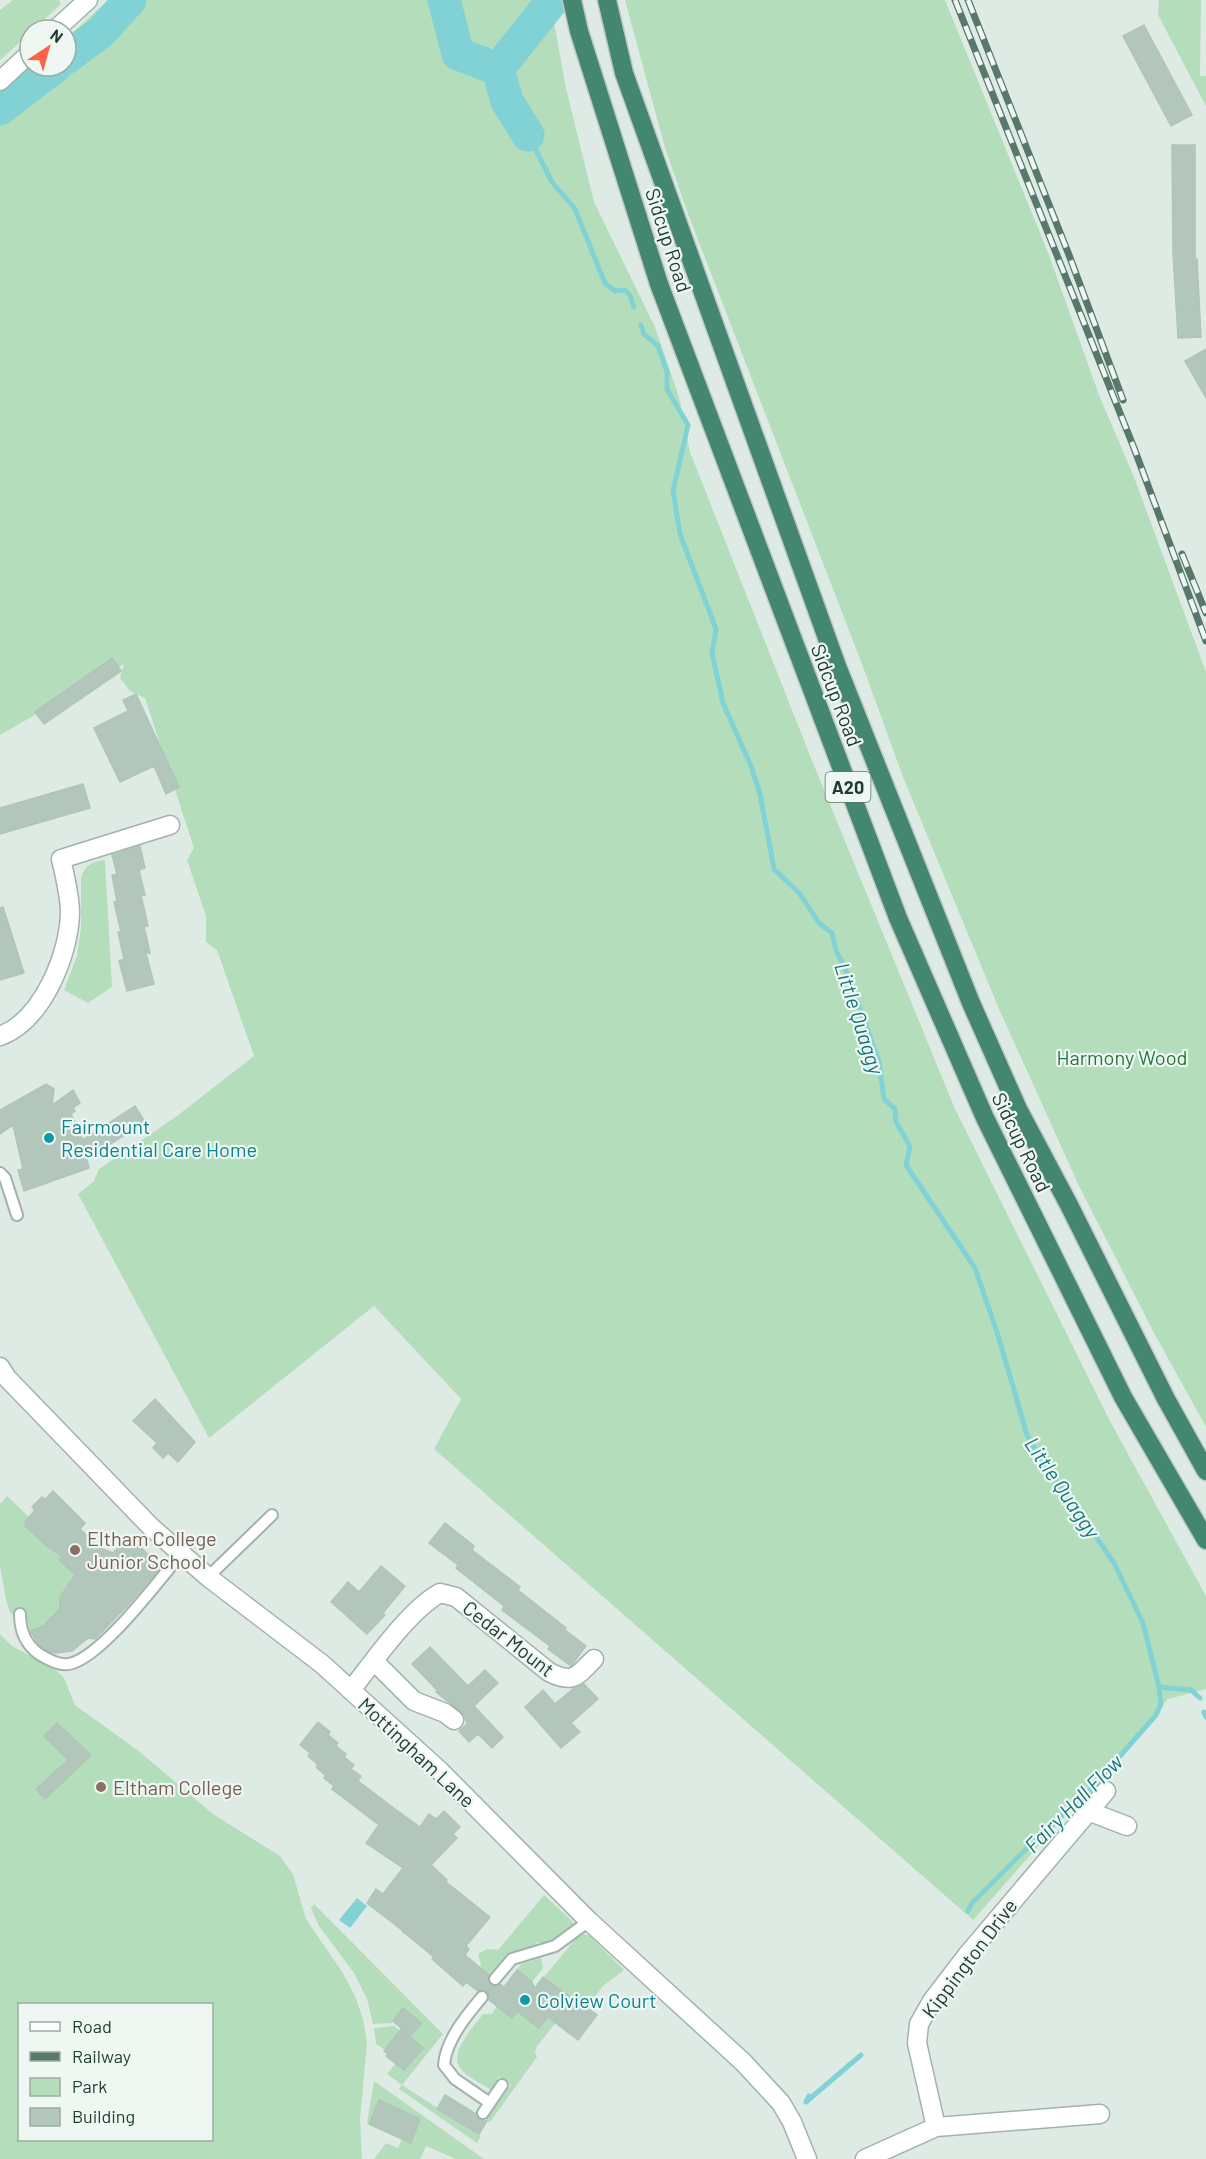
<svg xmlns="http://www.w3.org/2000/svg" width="1206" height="2159" viewBox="0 0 1206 2159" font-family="Barlow,sans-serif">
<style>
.green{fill:#b4debb;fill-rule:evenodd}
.water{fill:#80d2d5}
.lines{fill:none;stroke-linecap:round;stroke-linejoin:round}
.stream{stroke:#80d2d5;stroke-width:5}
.river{stroke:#80d2d5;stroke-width:33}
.building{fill:#b3c6bc;stroke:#b0c5ba;stroke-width:1.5}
.service-casing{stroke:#a1b3aa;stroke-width:14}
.minor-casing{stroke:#a1b3aa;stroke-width:21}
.tertiary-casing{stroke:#a1b3aa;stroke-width:21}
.trunk-casing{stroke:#c0c8c5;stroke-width:21}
.service{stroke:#fff;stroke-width:10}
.minor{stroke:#fff;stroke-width:18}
.tertiary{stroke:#fff;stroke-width:18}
.trunk{stroke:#438770;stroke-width:18}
.rail-casing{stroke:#58786c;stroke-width:7}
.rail{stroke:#eef7f2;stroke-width:4.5;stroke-dasharray:14;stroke-linecap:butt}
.culture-dot{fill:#0f9aa8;stroke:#eef7f2;stroke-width:2}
.education-dot{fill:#8d6e63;stroke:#eef7f2;stroke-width:2}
.labels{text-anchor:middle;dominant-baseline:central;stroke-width:4.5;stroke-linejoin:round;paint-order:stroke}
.shield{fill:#eef7f2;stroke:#5c746a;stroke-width:1.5}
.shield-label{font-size:18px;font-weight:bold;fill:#1e3c30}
.street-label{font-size:20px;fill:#1e3c30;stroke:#eef7f2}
.park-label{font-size:20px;fill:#25763b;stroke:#eef7f2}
.culture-label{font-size:20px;fill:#0d838f;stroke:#eef7f2;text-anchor:start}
.education-label{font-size:20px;fill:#785e54;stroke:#eef7f2;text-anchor:start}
.water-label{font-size:21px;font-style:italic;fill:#14767c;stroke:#eef7f2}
</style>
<rect width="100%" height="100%" fill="#deebe4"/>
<path class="green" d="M13 0H59L61 4 33 30H30V33L0 60V10Z
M108 0H550L566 88 594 202 655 327 679 397 690 452 811 758 955 1109 1111 1423 1206 1596V1689L1168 1699 973 1920 434 1449 461 1399 374 1306 209 1438 78 1194 94 1181 99 1169 177 1116 254 1056 217 950 206 942V916L187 860 194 848 145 698 130 691 120 678 124 664 0 735V100L37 66H66V39Z
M625 0H945L1049 255 1099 395 1134 477 1206 672V1427L1153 1331 1079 1186 999 1009 903 777 862 664 688 214 665 148Z
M1159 0H1201L1200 76H1206V106L1158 15Z
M105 860 112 987 88 1003 64 990 77 956 81 928V877C86 865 92 861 105 860Z
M7 1496 29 1517 26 1522 27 1523 63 1555 79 1579 61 1612H57L42 1627 30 1632H28L10 1612 6 1600 0 1566V1504Z
M0 1634 12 1646 56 1670 64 1678 75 1705 140 1752 213 1814 280 1856 293 1874 306 1919 343 1973 356 1998 364 2023 367 2043 360 2119 362 2159H0ZM20 2004H212V2140H20Z
M544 1895 573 1922V1925C564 1934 555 1941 542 1944L535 1941 538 1945 536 1948 492 1978 488 1976 477 1991 469 1985 482 1970 478 1954 487 1949 498 1950Z
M314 1904 443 2034 402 2085 481 2136 477 2143 399 2089 402 2085 387 2074 396 2063 404 2070 422 2048 410 2037 422 2023 404 2009 392 2023 373 2024 367 1999 354 1973 319 1926 311 1908Z
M583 1934 590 1936 624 1970 603 1986 587 2007 575 1999 537 2046 535 2052 537 2057 490 2122 486 2120 511 2085 499 2077 491 2090C481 2083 466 2077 460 2068 449 2052 474 2026 483 2014H492L497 2006 512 2017 517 2011 540 2028 566 1994 544 1977 578 1936Z
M541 1958 543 1968 532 1982 517 1970 521 1964Z
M394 2026 404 2034 396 2035 385 2050 376 2044 374 2028Z
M374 2081 484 2159H456L426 2146 420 2159H374L386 2143 398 2148 402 2139 411 2143 420 2119 379 2100 369 2124 367 2123Z"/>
<path class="water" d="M357 1898 367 1906 350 1928 339 1920Z"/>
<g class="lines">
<path class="stream" d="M528 135 552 182 575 209 605 283 615 291 625 290 630 296 634 307
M641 325 644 334 658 346 667 372V389L688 425 673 491 680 534 716 629 712 653 723 703 751 766 760 794 774 869 800 894 819 923 832 933 836 950 848 975 879 1062 884 1099 895 1109 896 1122 910 1146 906 1165 975 1268 998 1335 1027 1435 1045 1466 1084 1519 1114 1563 1143 1623 1159 1687 1191 1690 1200 1698
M1204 1712 1206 1717
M968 1911 972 1903 1021 1854 1092 1788 1156 1715 1161 1704 1159 1687
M809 2096 806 2102 861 2055"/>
<path class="river" d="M444 0 458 54 498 69
M66 58 101 32 130 0
M498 69 552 1
M498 69 507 101 528 135
M0 109 56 66"/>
</g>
<path class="building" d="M1144 25 1192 115 1171 126 1123 36Z
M1172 145H1195V259H1197L1201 337 1178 338 1173 252Z
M1206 349V398L1185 361Z
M112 658 121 671 44 724 35 712Z
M136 694 179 787 166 794 154 766 120 782 94 728 128 711 123 700Z
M83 784 90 808 0 834V808Z
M140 846 145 868 139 870 145 895H141L148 926H144L150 953H146L154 984 127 991 119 961 124 959 118 932H121L114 902 117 901 112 875 117 874 112 855Z
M3 907 24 973 0 980V908Z
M46 1084 54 1089 52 1105 73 1090 80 1103 73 1108 75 1111 71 1114 83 1140 135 1106 145 1122 87 1159 89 1168 24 1191 18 1170 23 1169 13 1125 0 1134V1110Z
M155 1399 195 1442 178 1462 168 1453 163 1458 153 1448 157 1443 133 1421Z
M53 1491 85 1523 80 1529 100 1548 113 1553 129 1536 161 1567 129 1604 95 1639 88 1638 72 1651 57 1653 50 1652 39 1645 30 1631 43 1626 60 1609V1597L75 1575 59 1560 62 1556 49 1548 25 1526 27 1523 25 1522 35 1510 32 1507 42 1497 45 1499Z
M445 1523 474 1546 472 1550 520 1587 518 1590 566 1628 565 1630 586 1646 571 1666 548 1649 550 1646 502 1610 504 1606 456 1568 458 1565 429 1543Z
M381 1566 405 1586 383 1613 385 1615 367 1634 331 1602 348 1582 359 1592Z
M430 1647 468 1686 485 1670 498 1683 474 1706 503 1737 492 1748 478 1734 469 1742 459 1731 467 1724 464 1715 436 1692 438 1691 412 1664Z
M584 1684 598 1699 571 1723 580 1732 561 1748 525 1707 543 1690 555 1704 573 1689Z
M318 1722 330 1732 328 1735 338 1743 336 1746 346 1754 344 1757 354 1765 351 1769 361 1776 358 1781 395 1809 420 1827 429 1814 436 1819 444 1811 460 1827 453 1834 457 1838 431 1865 447 1880 446 1882 490 1917 466 1946 469 1949 465 1955 489 1975 488 1982 493 1986 500 1984 504 1987 517 1970 532 1982 535 1988 543 1977 574 2000 575 1999 597 2015 578 2040 548 2017 539 2028 517 2011 512 2018 489 2000V1995L486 1991H478L466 1982 463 1986 432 1959 434 1957 402 1931V1930L367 1903 376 1889 383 1894 403 1868 366 1843 379 1825 332 1789 334 1786 324 1778 326 1776 316 1767 318 1765 308 1756 310 1753 300 1745Z
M57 1723 91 1755 45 1799 36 1789 68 1760 44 1736Z
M403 2008 422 2023 410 2036 393 2021Z
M401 2029 423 2048 404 2070 386 2056 388 2054 384 2051Z
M445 2095 476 2114 479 2119 487 2121 479 2134 437 2109Z
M379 2100 420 2119 411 2143 369 2124Z"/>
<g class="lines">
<g class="service-casing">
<path id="service" d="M0 1173 5 1178 17 1215
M208 1577 272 1515
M20 1614C20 1631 25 1644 39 1654 47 1659 59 1666 69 1664 101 1658 159 1580 181 1554
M495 1979 512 1959 555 1946 589 1921
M482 1997C466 2016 446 2040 444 2065L455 2079 490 2103
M483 2113 502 2085"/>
</g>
<g class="minor-casing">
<path id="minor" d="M0 1036C42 1021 69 955 70 913 70 896 65 876 61 859L170 825
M374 1661 414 1701 445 1713 454 1720
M351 1690C374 1661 409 1610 440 1593L456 1597 549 1672C573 1684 576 1677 594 1659
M1088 1811 1127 1826
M936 2127 917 2043 919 2024 932 2001 968 1954 1106 1791
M865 2159 936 2127 1100 2114"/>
</g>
<g class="tertiary-casing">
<path id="tertiary" d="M55 30 88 0
M0 81 30 53
M0 1367 7 1378 151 1527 208 1577 322 1664 440 1771 589 1921 743 2062 781 2103 792 2122 807 2159"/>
</g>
<g class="trunk-casing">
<path id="trunk" d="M572 0 579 31 659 284 898 918 985 1118 1123 1397 1206 1540
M607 0 624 73 837 666 971 1003 1018 1109 1069 1205 1166 1399 1206 1471"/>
</g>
<use href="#service" class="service"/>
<use href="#minor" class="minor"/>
<use href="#tertiary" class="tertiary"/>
<use href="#trunk" class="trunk"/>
<g class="rail-casing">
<path id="rail" d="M955 0 1134 448 1206 641
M968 0 1069 255 1123 400
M1182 554 1206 613"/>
</g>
<use href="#rail" class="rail"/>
</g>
<g class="culture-dot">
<circle cx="49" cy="1138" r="6"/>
<circle cx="525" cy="2000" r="6"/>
</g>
<g class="education-dot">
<circle cx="75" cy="1550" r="6"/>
<circle cx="101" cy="1787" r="6"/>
</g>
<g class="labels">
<rect class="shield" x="825.5" y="772" width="45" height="30" rx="4.5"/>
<g class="shield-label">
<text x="848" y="787">A20</text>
</g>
<g class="street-label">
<text transform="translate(669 240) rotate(72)">Sidcup Road</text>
<text transform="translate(837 695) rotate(69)">Sidcup Road</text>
<text transform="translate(1022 1142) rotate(64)">Sidcup Road</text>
<text transform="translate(509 1638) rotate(38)">Cedar Mount</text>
<text transform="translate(417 1752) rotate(43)">Mottingham Lane</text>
<text transform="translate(969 1958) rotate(-53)">Kippington Drive</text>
</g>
<g class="park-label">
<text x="1122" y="1057">Harmony Wood</text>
</g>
<g class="culture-label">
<text x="61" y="1126">Fairmount<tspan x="61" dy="23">Residential Care Home</tspan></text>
<text x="537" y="2000">Colview Court</text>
</g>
<g class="education-label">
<text x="87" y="1538">Eltham College<tspan x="87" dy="23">Junior School</tspan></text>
<text x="113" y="1787">Eltham College</text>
</g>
<g class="water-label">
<text transform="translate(860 1018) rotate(72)">Little Quaggy</text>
<text transform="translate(1063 1487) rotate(56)">Little Quaggy</text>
<text transform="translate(1073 1803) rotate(-45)">Fairy Hall Flow</text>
</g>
</g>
<rect x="18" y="2003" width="195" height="138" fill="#eef7f2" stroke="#9baca4" stroke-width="1.5"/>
<rect x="30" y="2022" width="30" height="9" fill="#ffffff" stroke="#9baca4" stroke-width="1.5"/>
<text x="72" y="2033" font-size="18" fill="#1e3c30">Road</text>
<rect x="30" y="2052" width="30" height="9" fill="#58786c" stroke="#9baca4" stroke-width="1.5"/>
<text x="72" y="2063" font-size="18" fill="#1e3c30">Railway</text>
<rect x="30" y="2078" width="30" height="18" fill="#b4debb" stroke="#9baca4" stroke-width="1.5"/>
<text x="72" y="2093" font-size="18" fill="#1e3c30">Park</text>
<rect x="30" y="2108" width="30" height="18" fill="#b3c6bc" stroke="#9baca4" stroke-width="1.5"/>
<text x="72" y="2123" font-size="18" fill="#1e3c30">Building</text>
<g transform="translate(48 48) rotate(36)"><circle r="28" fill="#eef7f2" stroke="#9baca4" stroke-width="1.5"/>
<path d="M0-4.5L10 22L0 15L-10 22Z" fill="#fd6249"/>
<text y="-9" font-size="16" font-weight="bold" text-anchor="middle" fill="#1e3c30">N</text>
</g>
</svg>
